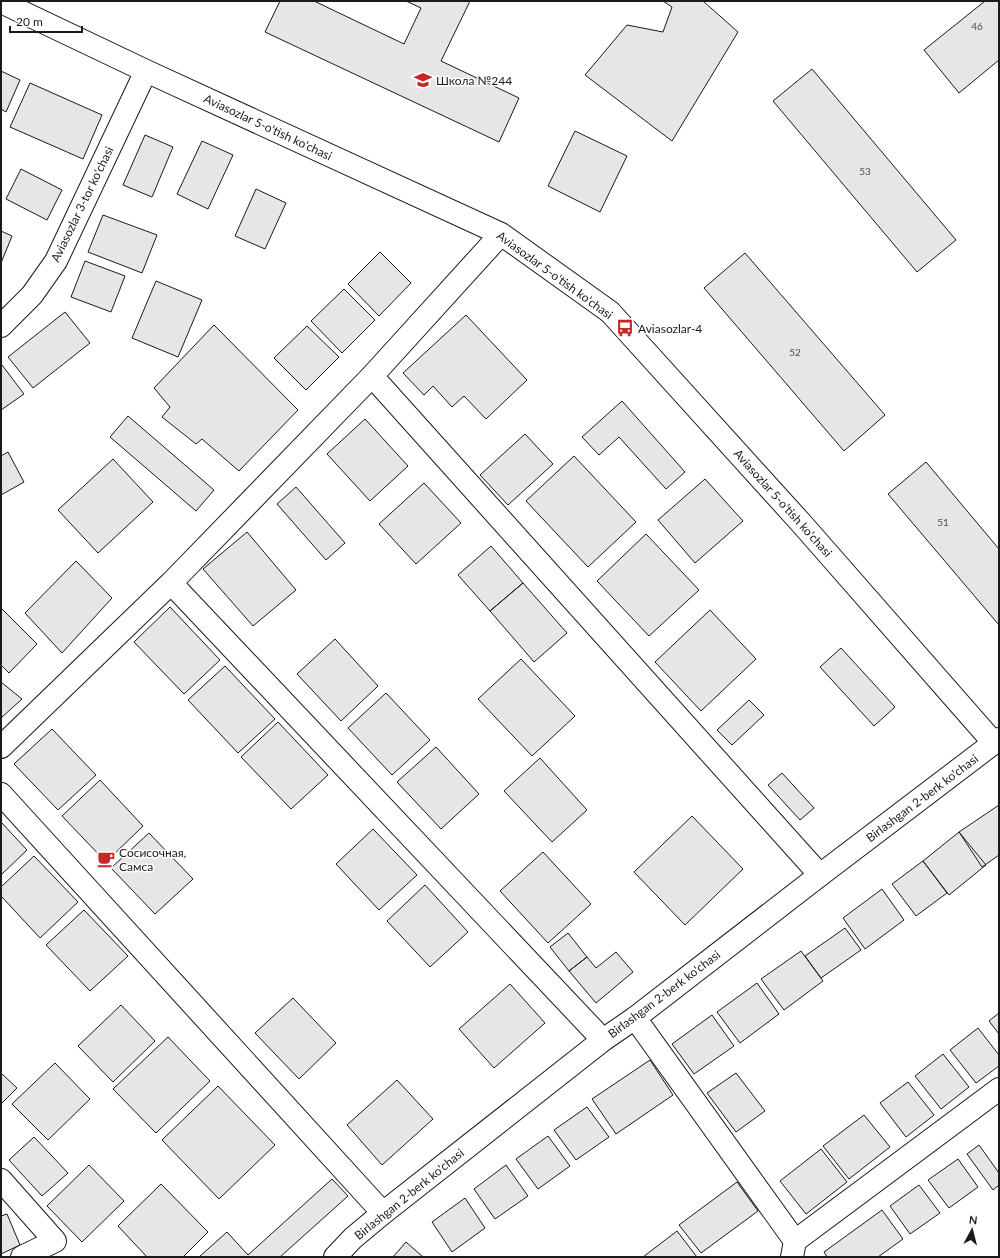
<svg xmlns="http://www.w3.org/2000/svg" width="1000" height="1258" viewBox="0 0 1000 1258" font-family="Lato,sans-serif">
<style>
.building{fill:#e6e6e6;stroke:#1a1a1a}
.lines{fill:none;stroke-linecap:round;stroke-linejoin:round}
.street-casing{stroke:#1a1a1a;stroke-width:24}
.secondary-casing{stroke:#1a1a1a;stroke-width:24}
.street{stroke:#fff;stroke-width:22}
.secondary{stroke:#fff;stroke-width:22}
.labels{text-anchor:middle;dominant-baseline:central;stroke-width:3;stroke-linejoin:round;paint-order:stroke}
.number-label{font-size:10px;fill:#4d4d4d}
.poi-label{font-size:12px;fill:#1a1a1a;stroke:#fff;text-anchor:start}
.street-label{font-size:12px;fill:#1a1a1a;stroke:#fff}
</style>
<rect width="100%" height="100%" fill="#fff"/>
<path class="building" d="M280 1H314L404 44 421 8 406 1H470L441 61 519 98 499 142 265 32Z
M663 1H703L738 32 672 141 585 75 627 25 663 32 672 7Z
M985 1H999V60L959 93 924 50Z
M812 69 956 240 917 272 773 101Z
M1 71 20 80 6 112 1 109Z
M30 83 102 115 83 159 10 127Z
M575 131 627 156 600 212 548 186Z
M145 135 173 147 152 197 123 185Z
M202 141 233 155 208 209 177 194Z
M21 169 62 190 47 220 6 199Z
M256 189 286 203 265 249 235 236Z
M103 215 157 235 142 273 88 252Z
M1 231 12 236 1 263Z
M380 252 411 283 379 316 348 284Z
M745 253 885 415 844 451 704 288Z
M85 261 125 276 111 312 71 297Z
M156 281 202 300 178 357 132 338Z
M344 289 375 320 342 353 311 321Z
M65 312 90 343 33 388 8 357Z
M466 315 527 380 486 419 464 396 452 407 433 386 424 395 403 373Z
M214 325 298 410 239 471 202 439 196 444 162 417 170 407 154 388Z
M307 326 339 357 306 390 274 358Z
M2 365 24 394 1 410V366Z
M622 401 685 472 666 489 619 437 599 455 582 437Z
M128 416 214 490 196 511 110 437Z
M365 419 408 466 370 501 327 454Z
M525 434 553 464 508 505 480 475Z
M8 452 24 482 1 495V456Z
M574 456 636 522 588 567 526 501Z
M113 459 153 502 98 553 58 510Z
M926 462 999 549V625L888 494Z
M705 479 743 521 695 563 658 520Z
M424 483 461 523 416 564 379 524Z
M296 487 345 543 326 560 277 504Z
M247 532 296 590 253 626 203 569Z
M646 534 699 590 649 636 597 581Z
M491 546 523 583 490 611 458 575Z
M76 561 112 598 62 653 25 613Z
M523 583 567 633 534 662 490 611Z
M170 607 220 660 184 694 134 642Z
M1 608 37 644 9 673 1 665Z
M710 610 756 659 701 711 655 662Z
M335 639 378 686 341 721 297 674Z
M841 648 895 707 874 726 820 667Z
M521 659 575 716 532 756 478 699Z
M225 666 275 719 238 753 188 700Z
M1 682 22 699 1 718Z
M386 693 430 740 392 775 348 728Z
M749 700 764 715 732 745 717 730Z
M278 722 328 775 291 809 241 757Z
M52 729 96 775 58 810 14 764Z
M436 747 479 794 441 829 397 782Z
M540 758 587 810 552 842 504 791Z
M782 773 814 808 800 820 768 785Z
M100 780 143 826 106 862 62 816Z
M999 805V855L982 867 959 832Z
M692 816 743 869 685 925 634 872Z
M1 822 27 850 1 875Z
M373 829 417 875 379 910 336 864Z
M959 832 986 865 949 895 923 861Z
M149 833 193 879 155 914 111 868Z
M543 852 591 904 548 943 500 891Z
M34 856 78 902 40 938 1 896V887Z
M923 861 947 893 916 916 892 884Z
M425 885 468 932 430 967 387 921Z
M882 889 904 920 865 949 843 918Z
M84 910 128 956 90 991 46 945Z
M845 928 861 950 821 978 805 956Z
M568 933 587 957 569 971 550 947Z
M801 951 823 981 784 1010 761 979Z
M616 952 633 972 596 1003 569 971 587 957 596 968Z
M757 983 779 1014 740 1043 717 1012Z
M510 984 545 1023 494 1068 459 1029Z
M293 998 336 1043 299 1079 255 1033Z
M121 1005 155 1041 113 1082 78 1046Z
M999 1013V1034L989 1021Z
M712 1015 734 1046 694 1074 672 1044Z
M978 1028 999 1055V1066L976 1083 950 1050Z
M168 1037 210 1081 156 1133 113 1089Z
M943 1054 969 1087 941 1109 915 1076Z
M650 1060 673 1095 616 1134 592 1099Z
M55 1063 90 1099 48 1140 12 1104Z
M1 1073 17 1088 1 1104Z
M736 1073 765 1111 736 1132 707 1093Z
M397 1080 433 1119 382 1165 347 1125Z
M908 1082 934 1115 906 1137 880 1103Z
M218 1086 275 1145 219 1199 162 1140Z
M587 1107 609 1137 576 1160 554 1130Z
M864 1115 890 1147 849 1179 823 1146Z
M548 1136 570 1166 538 1189 516 1159Z
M34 1137 68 1173 42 1196 9 1160Z
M979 1145 999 1173V1185L993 1190 967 1154Z
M821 1149 847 1182 806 1214 780 1181Z
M958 1159 978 1187 949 1208 928 1180Z
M89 1165 124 1201 82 1242 47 1206Z
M506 1165 528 1196 495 1219 474 1189Z
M332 1179 348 1196 280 1257H199L227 1232 248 1255Z
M737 1182 758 1211 701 1253 679 1225Z
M161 1184 208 1232 183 1257H147L118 1226Z
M919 1185 940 1213 910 1234 890 1206Z
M465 1198 485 1228 452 1252 432 1222Z
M882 1210 903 1239 878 1257H827L824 1252Z
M7 1214 20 1245 1 1254V1216Z
M677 1231 697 1257H643Z
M406 1242 423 1257H393Z"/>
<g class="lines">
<g class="street-casing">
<path id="street" d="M1 2 146 71 501 234 610 312 802 524 994 743
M1 326 32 295 56 261 146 71
M372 376 820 875
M171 583 603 1040
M1 747 171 583 372 376 501 234
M1 794 383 1213
M635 1018 795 1241 792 1257
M1 1180 55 1241 22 1257
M795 1241 999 1089"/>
</g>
<g class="secondary-casing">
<path id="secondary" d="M335 1257 353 1238 383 1213 603 1040 635 1018 820 875 999 739"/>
</g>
<use href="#street" class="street"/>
<use href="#secondary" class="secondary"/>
</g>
<defs>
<g id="school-bare" transform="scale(1.38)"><path d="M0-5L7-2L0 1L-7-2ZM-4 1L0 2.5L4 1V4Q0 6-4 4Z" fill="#c62828" stroke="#fff" stroke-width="2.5" paint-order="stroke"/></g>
<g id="bus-bare" transform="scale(1.38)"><path d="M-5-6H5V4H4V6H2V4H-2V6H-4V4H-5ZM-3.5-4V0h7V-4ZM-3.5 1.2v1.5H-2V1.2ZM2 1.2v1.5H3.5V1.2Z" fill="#c62828" stroke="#fff" stroke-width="2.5" paint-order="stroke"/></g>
<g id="cafe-bare" transform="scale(1.38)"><path d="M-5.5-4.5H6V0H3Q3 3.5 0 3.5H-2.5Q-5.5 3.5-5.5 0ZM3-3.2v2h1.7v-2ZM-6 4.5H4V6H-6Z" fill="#c62828" stroke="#fff" stroke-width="2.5" paint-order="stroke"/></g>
</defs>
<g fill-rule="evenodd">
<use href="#school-bare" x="423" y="80"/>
<use href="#bus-bare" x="625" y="328"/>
<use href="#cafe-bare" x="106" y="859"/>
</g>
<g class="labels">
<g class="number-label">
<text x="977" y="26">46</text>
<text x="865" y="171">53</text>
<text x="795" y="352">52</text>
<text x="943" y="522">51</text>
</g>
<g class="poi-label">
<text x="436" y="80">Школа №244</text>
<text x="638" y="328">Aviasozlar-4</text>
<text x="119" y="852">Сосисочная,<tspan x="119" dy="14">Самса</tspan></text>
</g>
<g class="street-label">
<text transform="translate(268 127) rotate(25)">Aviasozlar 5-o'tish ko'chasi</text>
<text transform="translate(82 204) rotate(-64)">Aviasozlar 3-tor ko'chasi</text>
<text transform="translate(555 275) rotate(36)">Aviasozlar 5-o'tish ko'chasi</text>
<text transform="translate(783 503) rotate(48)">Aviasozlar 5-o'tish ko'chasi</text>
<text transform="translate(922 798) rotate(-37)">Birlashgan 2-berk ko'chasi</text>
<text transform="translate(664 994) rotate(-37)">Birlashgan 2-berk ko'chasi</text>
<text transform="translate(409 1194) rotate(-39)">Birlashgan 2-berk ko'chasi</text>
</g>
</g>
<rect width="1000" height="1258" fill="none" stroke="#1a1a1a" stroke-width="4"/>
<g transform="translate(972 1230) rotate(7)" stroke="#ffffff" stroke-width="3" paint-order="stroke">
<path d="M0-3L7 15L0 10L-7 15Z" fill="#1a1a1a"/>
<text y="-6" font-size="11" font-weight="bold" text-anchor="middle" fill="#1a1a1a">N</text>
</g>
<path d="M10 26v6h72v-6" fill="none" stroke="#1a1a1a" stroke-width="2"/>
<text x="16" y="26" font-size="12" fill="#1a1a1a" stroke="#ffffff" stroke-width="3" paint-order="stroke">20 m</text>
</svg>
